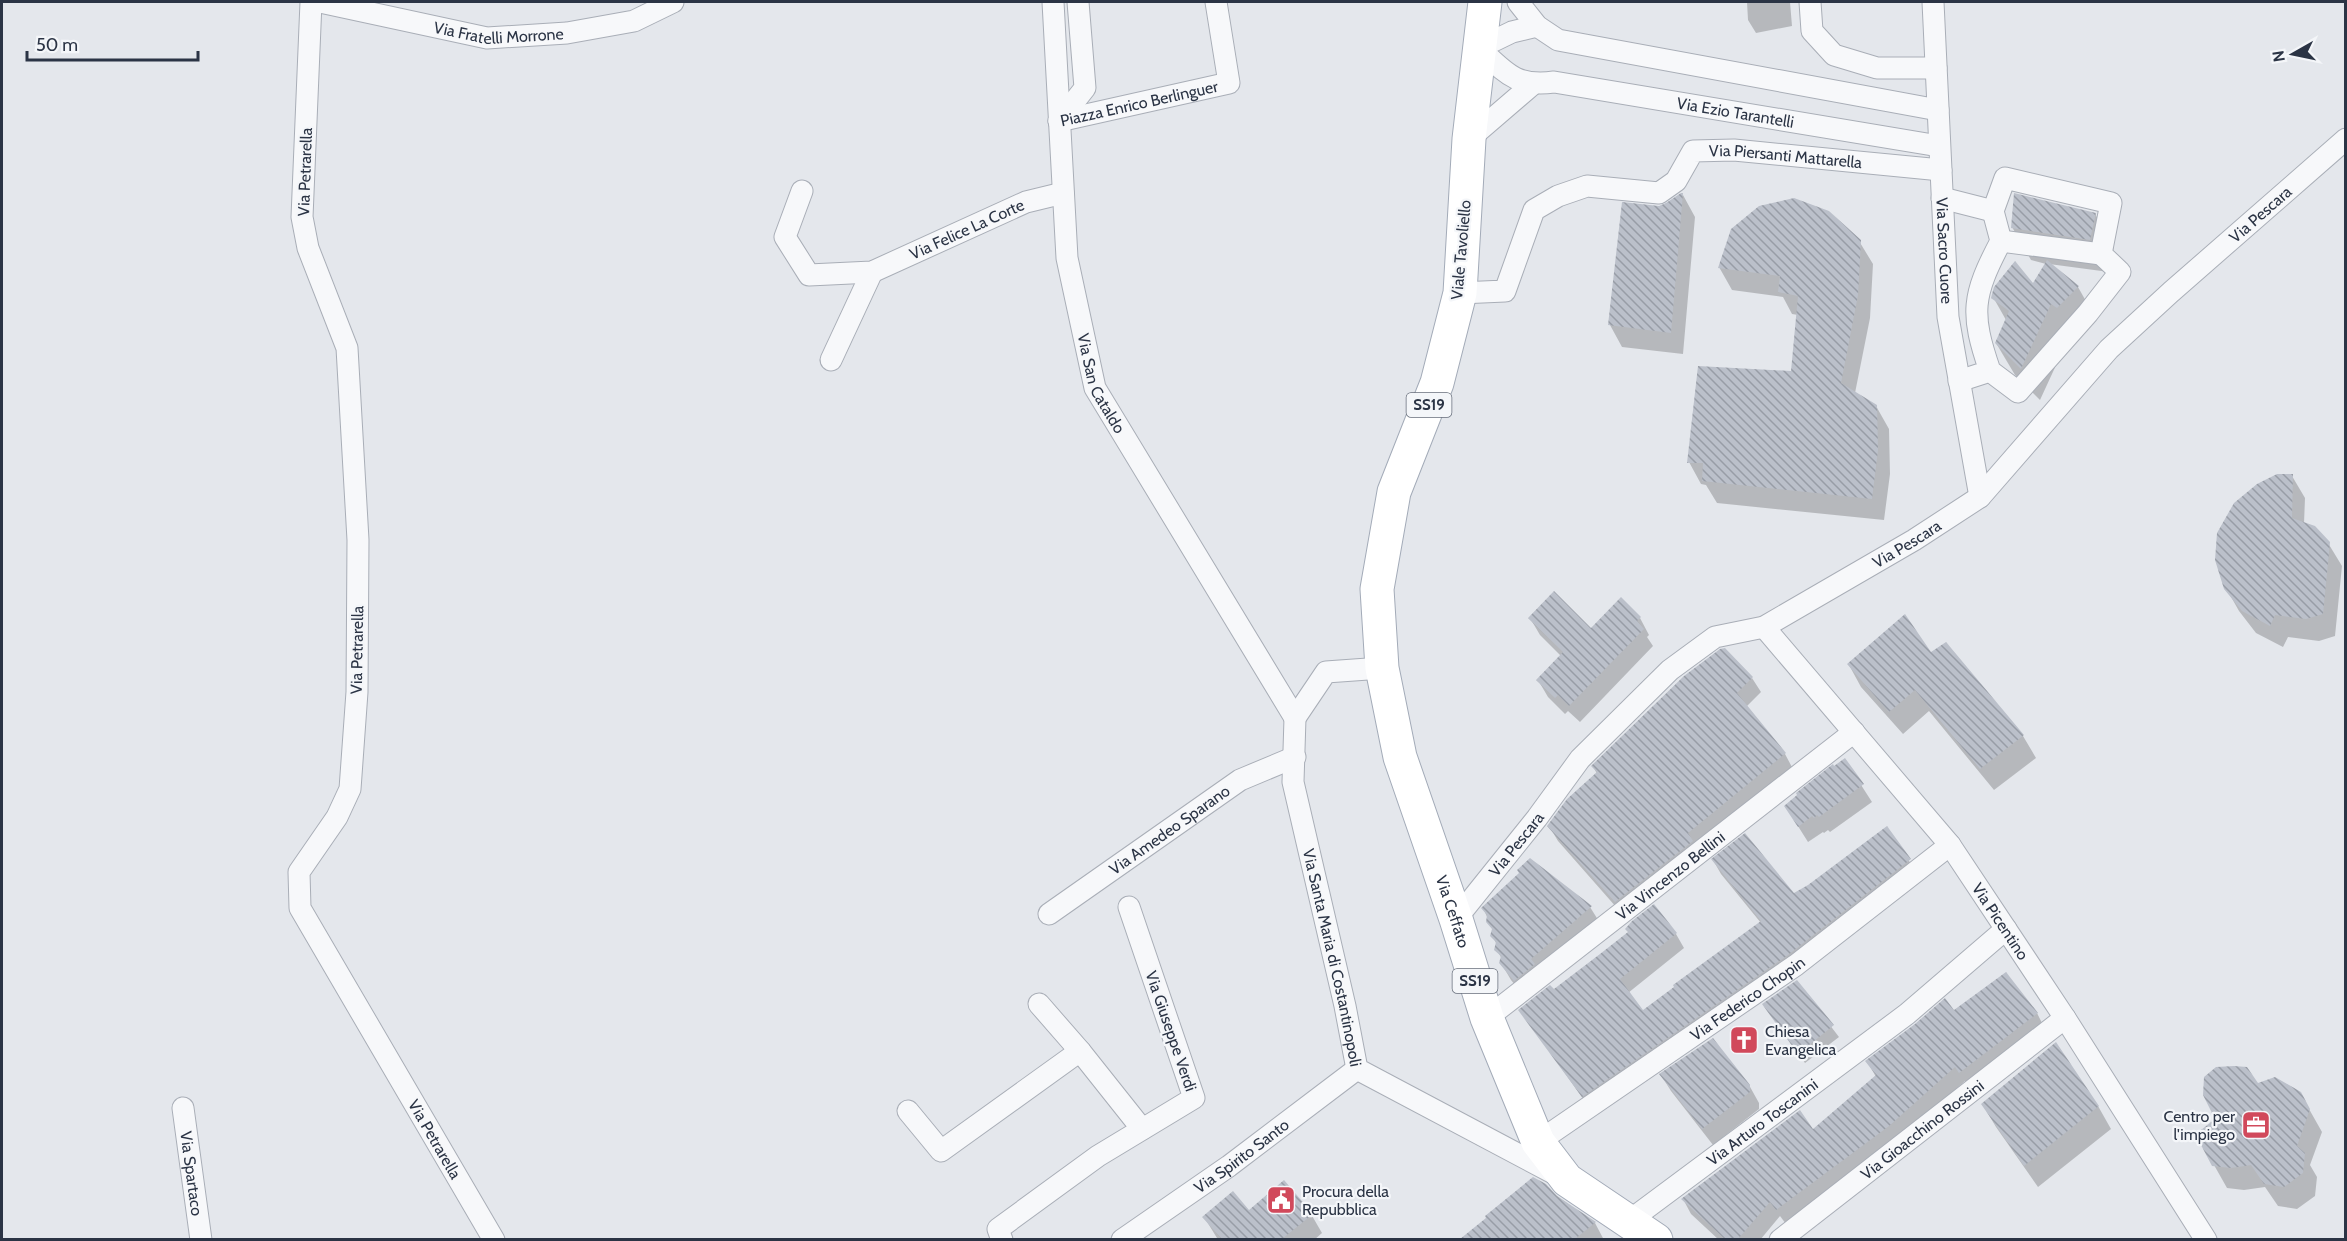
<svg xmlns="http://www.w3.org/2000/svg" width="2347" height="1241" viewBox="0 0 2347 1241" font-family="Cabin,sans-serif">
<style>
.shadow{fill:#0003}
.building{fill:url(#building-back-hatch)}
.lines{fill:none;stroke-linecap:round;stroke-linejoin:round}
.minor-casing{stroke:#a9aeb7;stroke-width:23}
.primary-casing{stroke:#a3abb8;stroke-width:35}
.minor{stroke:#f7f8fa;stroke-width:21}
.primary{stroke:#fff;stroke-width:33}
.labels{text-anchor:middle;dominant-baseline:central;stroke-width:4.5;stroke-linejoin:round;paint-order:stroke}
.shield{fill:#f4f6f9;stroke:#676e7b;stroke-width:1.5}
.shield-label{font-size:15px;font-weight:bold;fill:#2b3445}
.street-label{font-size:16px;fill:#2b3445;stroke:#f4f6f9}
.poi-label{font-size:16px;fill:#2b3445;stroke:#f4f6f9;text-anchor:start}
</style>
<defs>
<pattern id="building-back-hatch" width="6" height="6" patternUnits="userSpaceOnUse" patternTransform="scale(1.5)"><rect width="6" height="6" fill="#bbc0ca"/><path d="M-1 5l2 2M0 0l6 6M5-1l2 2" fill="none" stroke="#989da6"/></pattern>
</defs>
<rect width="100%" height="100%" fill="#e4e7ec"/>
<path class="shadow" d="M1747 2H1790L1792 26 1756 33 1748 20Z
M1683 195 1695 217 1683 354 1622 347 1610 325 1659 207Z
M2095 214 2114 246 2109 272 2049 264 2078 287 2096 319 2070 335 2040 400 2015 375 1996 343 2006 320 1993 297 2033 285 2046 264 2031 260 2012 227Z
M1859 241 1873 264 1870 318 1855 393 1876 406 1889 429 1890 474 1884 520 1717 503 1706 485 1701 484 1689 462 1793 373 1798 315 1792 314 1783 297 1732 290 1719 267Z
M2292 476 2305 498 2304 524 2328 543 2342 566 2335 636 2319 641 2288 637 2283 647 2256 633 2239 611 2226 588Z
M1530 618 1591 630 1640 618 1649 635 1647 637 1653 646 1580 722 1568 711 1565 714 1548 697 1538 680 1561 656 1540 635Z
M1946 644 2023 736 2036 758 1994 790 1929 711 1903 734 1861 687 1849 665 1930 654Z
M1752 678 1761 692 1746 707 1785 754 1793 769 1624 916 1558 841 1549 826 1597 774 1593 766Z
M1845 760 1872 802 1830 832 1828 830 1824 833 1823 832 1808 842 1796 823 1834 768Z
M1887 829 1918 874 1591 1110 1520 1010 1554 991 1629 933 1654 906 1676 934 1684 948 1628 993 1643 1012 1761 923 1721 874 1713 860 1793 895 1809 886Z
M1590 907 1600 923 1525 997 1511 980 1501 963 1502 959 1496 949 1497 945 1492 935 1493 930 1483 908Z
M1797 982 1839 1037 1805 1063 1790 1042Z
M1954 1012 2037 1013 2045 1029 1969 1087 1965 1081 1897 1141 1786 1224 1780 1216 1760 1240H1719L1691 1214 1683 1199 1813 1131 1876 1077 1867 1061Z
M1661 1075 1749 1085 1759 1103V1109L1713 1145 1671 1091Z
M2257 1085 2300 1093 2322 1132 2310 1165 2317 1177 2315 1196 2297 1209 2278 1206 2265 1187 2244 1190 2227 1188 2214 1165Z
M1983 1105 2098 1106 2111 1129 2038 1187 1996 1127Z
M1533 1179 1595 1223 1604 1240H1461Z
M1249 1212 1311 1214 1322 1233 1314 1240H1215L1217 1238 1204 1217Z"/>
<path class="building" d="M1681 193H1683L1671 333 1608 325 1622 202 1659 206 1666 203Z
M2014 193 2096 213 2090 240 2011 228Z
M1794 198 1829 211 1861 240 1858 295 1841 383 1877 405 1878 450 1872 499 1702 481 1703 463H1687L1698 366 1791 371 1798 296 1778 292 1780 276 1718 268 1731 229 1759 206Z
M2047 260 2079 286 2057 308 2051 304 2021 369 1995 343 2009 311 1991 298 1992 294 1994 287 2015 261 2033 283Z
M2277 474H2293L2292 518 2315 526 2330 542 2323 614 2306 619 2275 615 2270 626 2242 611 2224 589 2215 560 2217 533 2234 503 2257 484Z
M1554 591 1591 628 1621 597 1641 617 1637 621 1644 629 1569 706 1558 695 1555 698 1536 680 1563 652 1528 618Z
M1905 614 1931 652 1946 642 2024 735 1980 769 1915 690 1889 712 1847 664Z
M1725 648 1753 677 1737 693 1786 753 1688 833 1693 841 1615 902 1547 826 1567 799 1597 772 1591 766 1684 676 1720 649Z
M1845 758 1864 784 1819 817 1817 815 1814 818 1812 816 1798 827 1784 806 1797 795 1796 793 1833 764 1834 766Z
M1887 826 1911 859 1788 955 1582 1097 1518 1010 1550 985 1554 989 1600 954 1628 932 1625 929 1632 921 1654 904 1677 933 1620 979 1643 1010 1674 987 1673 985 1761 921 1711 859 1745 833 1794 893 1808 885Z
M1530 858 1592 906 1531 959 1535 964 1514 981 1499 963 1501 956 1494 950 1496 942 1490 936 1492 929 1486 922 1487 915 1481 908 1519 873 1517 870Z
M2006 972 2038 1013 1959 1073 1955 1067 1889 1126 1776 1210 1770 1202 1738 1239H1725L1681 1199 1800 1110 1813 1129 1876 1075 1865 1061 1915 1024 1945 998 1954 1010Z
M1797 980 1834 1025 1798 1054 1762 1004Z
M1713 1038 1750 1085V1092L1702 1129 1659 1074Z
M2056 1042 2099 1106 2024 1166 1981 1104Z
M2234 1066 2247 1067 2258 1083 2275 1077 2301 1092 2310 1109 2297 1146 2305 1153 2303 1173 2284 1187 2264 1184 2251 1165 2231 1168 2212 1166 2201 1145V1130L2215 1119 2203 1095 2204 1077 2216 1067Z
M1533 1177 1546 1184 1557 1196 1596 1222 1575 1239H1460L1486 1218 1485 1216Z
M1284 1180 1313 1214 1282 1239H1222L1202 1217 1233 1191 1249 1210Z"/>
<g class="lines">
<g class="minor-casing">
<g id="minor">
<path id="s1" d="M311 2 302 217 308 248 347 348 358 540 357 692 350 789 337 817 299 872 300 908 494 1240"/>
<path id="s2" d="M320 2 487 38 567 33 634 21 673 2"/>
<path id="s3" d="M1053 2 1067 258 1095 388 1295 718"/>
<path d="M1518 2 1537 26 1558 40 1938 110"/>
<path d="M1810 2 1812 31 1834 55 1877 68H1936"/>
<path id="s4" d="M1933 2 1948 317 1980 497"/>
<path id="s5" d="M1537 26 1512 32 1479 48C1506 73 1515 87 1554 82L1939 146"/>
<path id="s6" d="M1059 121 1229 83 1216 2"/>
<path d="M1059 121 1085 88 1078 2"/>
<path d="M1469 139 1533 84"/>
<path id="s7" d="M802 191 785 237 809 275 872 272 1026 202 1063 193"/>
<path d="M1942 198 1993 211"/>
<path d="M2001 241 2101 254"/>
<path id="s8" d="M1460 293 1505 291 1534 210 1558 196 1587 186 1659 193 1676 181 1693 151 1734 150 1941 170"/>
<path d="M831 360 872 272"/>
<path d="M1959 381 1990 371 2018 392 2088 313 2120 272 2101 254 2111 203 2005 178 1993 211 2001 241C1972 296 1970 313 1990 371"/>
<path id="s9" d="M1764 627 1950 845 2065 1018 2206 1240"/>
<path id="s10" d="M1295 718 1293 782 1345 1006 1357 1069 1557 1175"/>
<path d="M1295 718 1326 672 1382 668"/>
<path id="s11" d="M1049 914 1240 780 1295 757"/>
<path id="s12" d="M1456 919 1537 818 1580 759 1670 670 1715 637 1764 627 1914 540 1980 497 2109 349 2171 292 2346 139"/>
<path d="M1039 1004 1080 1051 1142 1129"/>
<path id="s13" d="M1487 1018 1854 732"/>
<path id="s14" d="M183 1108 201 1240"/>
<path d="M908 1111 941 1151 1080 1051"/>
<path id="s15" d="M1538 1142 1796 965 1950 845"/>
<path id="s16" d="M1629 1221 1907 1014 2006 929"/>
<path d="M1002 1240 998 1229 1098 1156 1194 1098 1129 907"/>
<path id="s17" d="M1122 1240 1229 1166 1357 1069"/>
<path id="s18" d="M1780 1240 2065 1018"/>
</g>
</g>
<g class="primary-casing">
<g id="primary">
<path id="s19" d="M1485 2 1469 139 1460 293 1437 383 1394 492 1377 589 1382 668 1400 757 1456 919 1487 1018 1538 1142 1567 1180 1656 1240"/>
</g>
</g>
<use href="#minor" class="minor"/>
<use href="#primary" class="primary"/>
</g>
<defs>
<g id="church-square" transform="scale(1.5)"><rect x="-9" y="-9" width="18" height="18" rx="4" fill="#d1495b" stroke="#f4f6f9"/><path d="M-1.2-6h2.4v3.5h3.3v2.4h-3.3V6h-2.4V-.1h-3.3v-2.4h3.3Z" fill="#fff"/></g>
<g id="office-square" transform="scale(1.5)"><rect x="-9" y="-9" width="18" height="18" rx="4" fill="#d1495b" stroke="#f4f6f9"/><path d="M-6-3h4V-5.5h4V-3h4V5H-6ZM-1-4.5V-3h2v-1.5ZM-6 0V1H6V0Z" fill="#fff"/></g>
<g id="civic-square" transform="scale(1.5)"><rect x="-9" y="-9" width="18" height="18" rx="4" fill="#d1495b" stroke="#f4f6f9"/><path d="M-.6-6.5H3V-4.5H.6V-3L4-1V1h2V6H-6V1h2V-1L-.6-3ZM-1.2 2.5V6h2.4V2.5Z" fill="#fff"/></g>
</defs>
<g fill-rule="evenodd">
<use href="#church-square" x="1744" y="1040"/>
<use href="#office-square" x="2256" y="1125"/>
<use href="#civic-square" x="1281" y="1200"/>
</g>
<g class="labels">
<g class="shield">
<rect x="1406.5" y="393" width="45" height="24" rx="4.5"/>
<rect x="1452.5" y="969" width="45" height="24" rx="4.5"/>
</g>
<g class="shield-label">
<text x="1429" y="405">SS19</text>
<text x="1475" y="981">SS19</text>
</g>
<g class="street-label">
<text stroke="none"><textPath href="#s2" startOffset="182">Via Fratelli Morrone</textPath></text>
<text stroke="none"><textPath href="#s6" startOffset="82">Piazza Enrico Berlinguer</textPath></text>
<text stroke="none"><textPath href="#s5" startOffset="333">Via Ezio Tarantelli</textPath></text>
<text stroke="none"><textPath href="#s8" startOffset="410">Via Piersanti Mattarella</textPath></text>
<text transform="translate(305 172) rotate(-88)">Via Petrarella</text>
<text stroke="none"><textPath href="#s12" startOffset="1086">Via Pescara</textPath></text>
<text stroke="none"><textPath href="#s7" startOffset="261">Via Felice La Corte</textPath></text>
<text transform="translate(1461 250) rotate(-85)">Viale Tavoliello</text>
<text stroke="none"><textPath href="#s4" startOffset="249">Via Sacro Cuore</textPath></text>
<text stroke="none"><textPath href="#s3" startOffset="387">Via San Cataldo</textPath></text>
<text stroke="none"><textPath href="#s12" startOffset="600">Via Pescara</textPath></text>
<text transform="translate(357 650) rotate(-89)">Via Petrarella</text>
<text stroke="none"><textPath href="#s11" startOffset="147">Via Amedeo Sparano</textPath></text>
<text stroke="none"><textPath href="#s12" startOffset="96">Via Pescara</textPath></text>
<text stroke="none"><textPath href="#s13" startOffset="232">Via Vincenzo Bellini</textPath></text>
<text stroke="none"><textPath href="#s19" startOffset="934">Via Ceffato</textPath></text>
<text stroke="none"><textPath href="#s9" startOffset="378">Via Picentino</textPath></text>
<text stroke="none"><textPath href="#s10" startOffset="244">Via Santa Maria di Costantinopoli</textPath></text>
<text stroke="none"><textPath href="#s15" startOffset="254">Via Federico Chopin</textPath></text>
<text transform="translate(1171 1031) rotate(71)">Via Giuseppe Verdi</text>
<text stroke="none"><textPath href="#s16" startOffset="166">Via Arturo Toscanini</textPath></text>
<text stroke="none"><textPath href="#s18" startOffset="180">Via Gioacchino Rossini</textPath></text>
<text stroke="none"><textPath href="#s1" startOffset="1197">Via Petrarella</textPath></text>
<text stroke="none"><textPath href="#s17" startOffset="146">Via Spirito Santo</textPath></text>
<text stroke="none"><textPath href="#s14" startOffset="66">Via Spartaco</textPath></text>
</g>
<g class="poi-label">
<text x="1765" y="1031">Chiesa<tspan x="1765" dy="18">Evangelica</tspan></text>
<text x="2235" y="1116" text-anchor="end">Centro per<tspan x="2235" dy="18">l'impiego</tspan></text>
<text x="1302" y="1191">Procura della<tspan x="1302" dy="18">Repubblica</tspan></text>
</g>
</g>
<rect width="2347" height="1241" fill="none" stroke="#2b3445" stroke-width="6"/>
<g transform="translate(2293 54) rotate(261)" stroke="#f4f6f9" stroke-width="4.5" paint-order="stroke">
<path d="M0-4.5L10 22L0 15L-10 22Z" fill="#2b3445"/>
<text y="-9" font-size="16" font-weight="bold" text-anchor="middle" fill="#2b3445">N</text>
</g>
<path d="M27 51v9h171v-9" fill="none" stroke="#2b3445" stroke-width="3"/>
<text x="36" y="51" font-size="18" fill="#2b3445" stroke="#f4f6f9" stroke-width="4.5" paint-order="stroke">50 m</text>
</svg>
